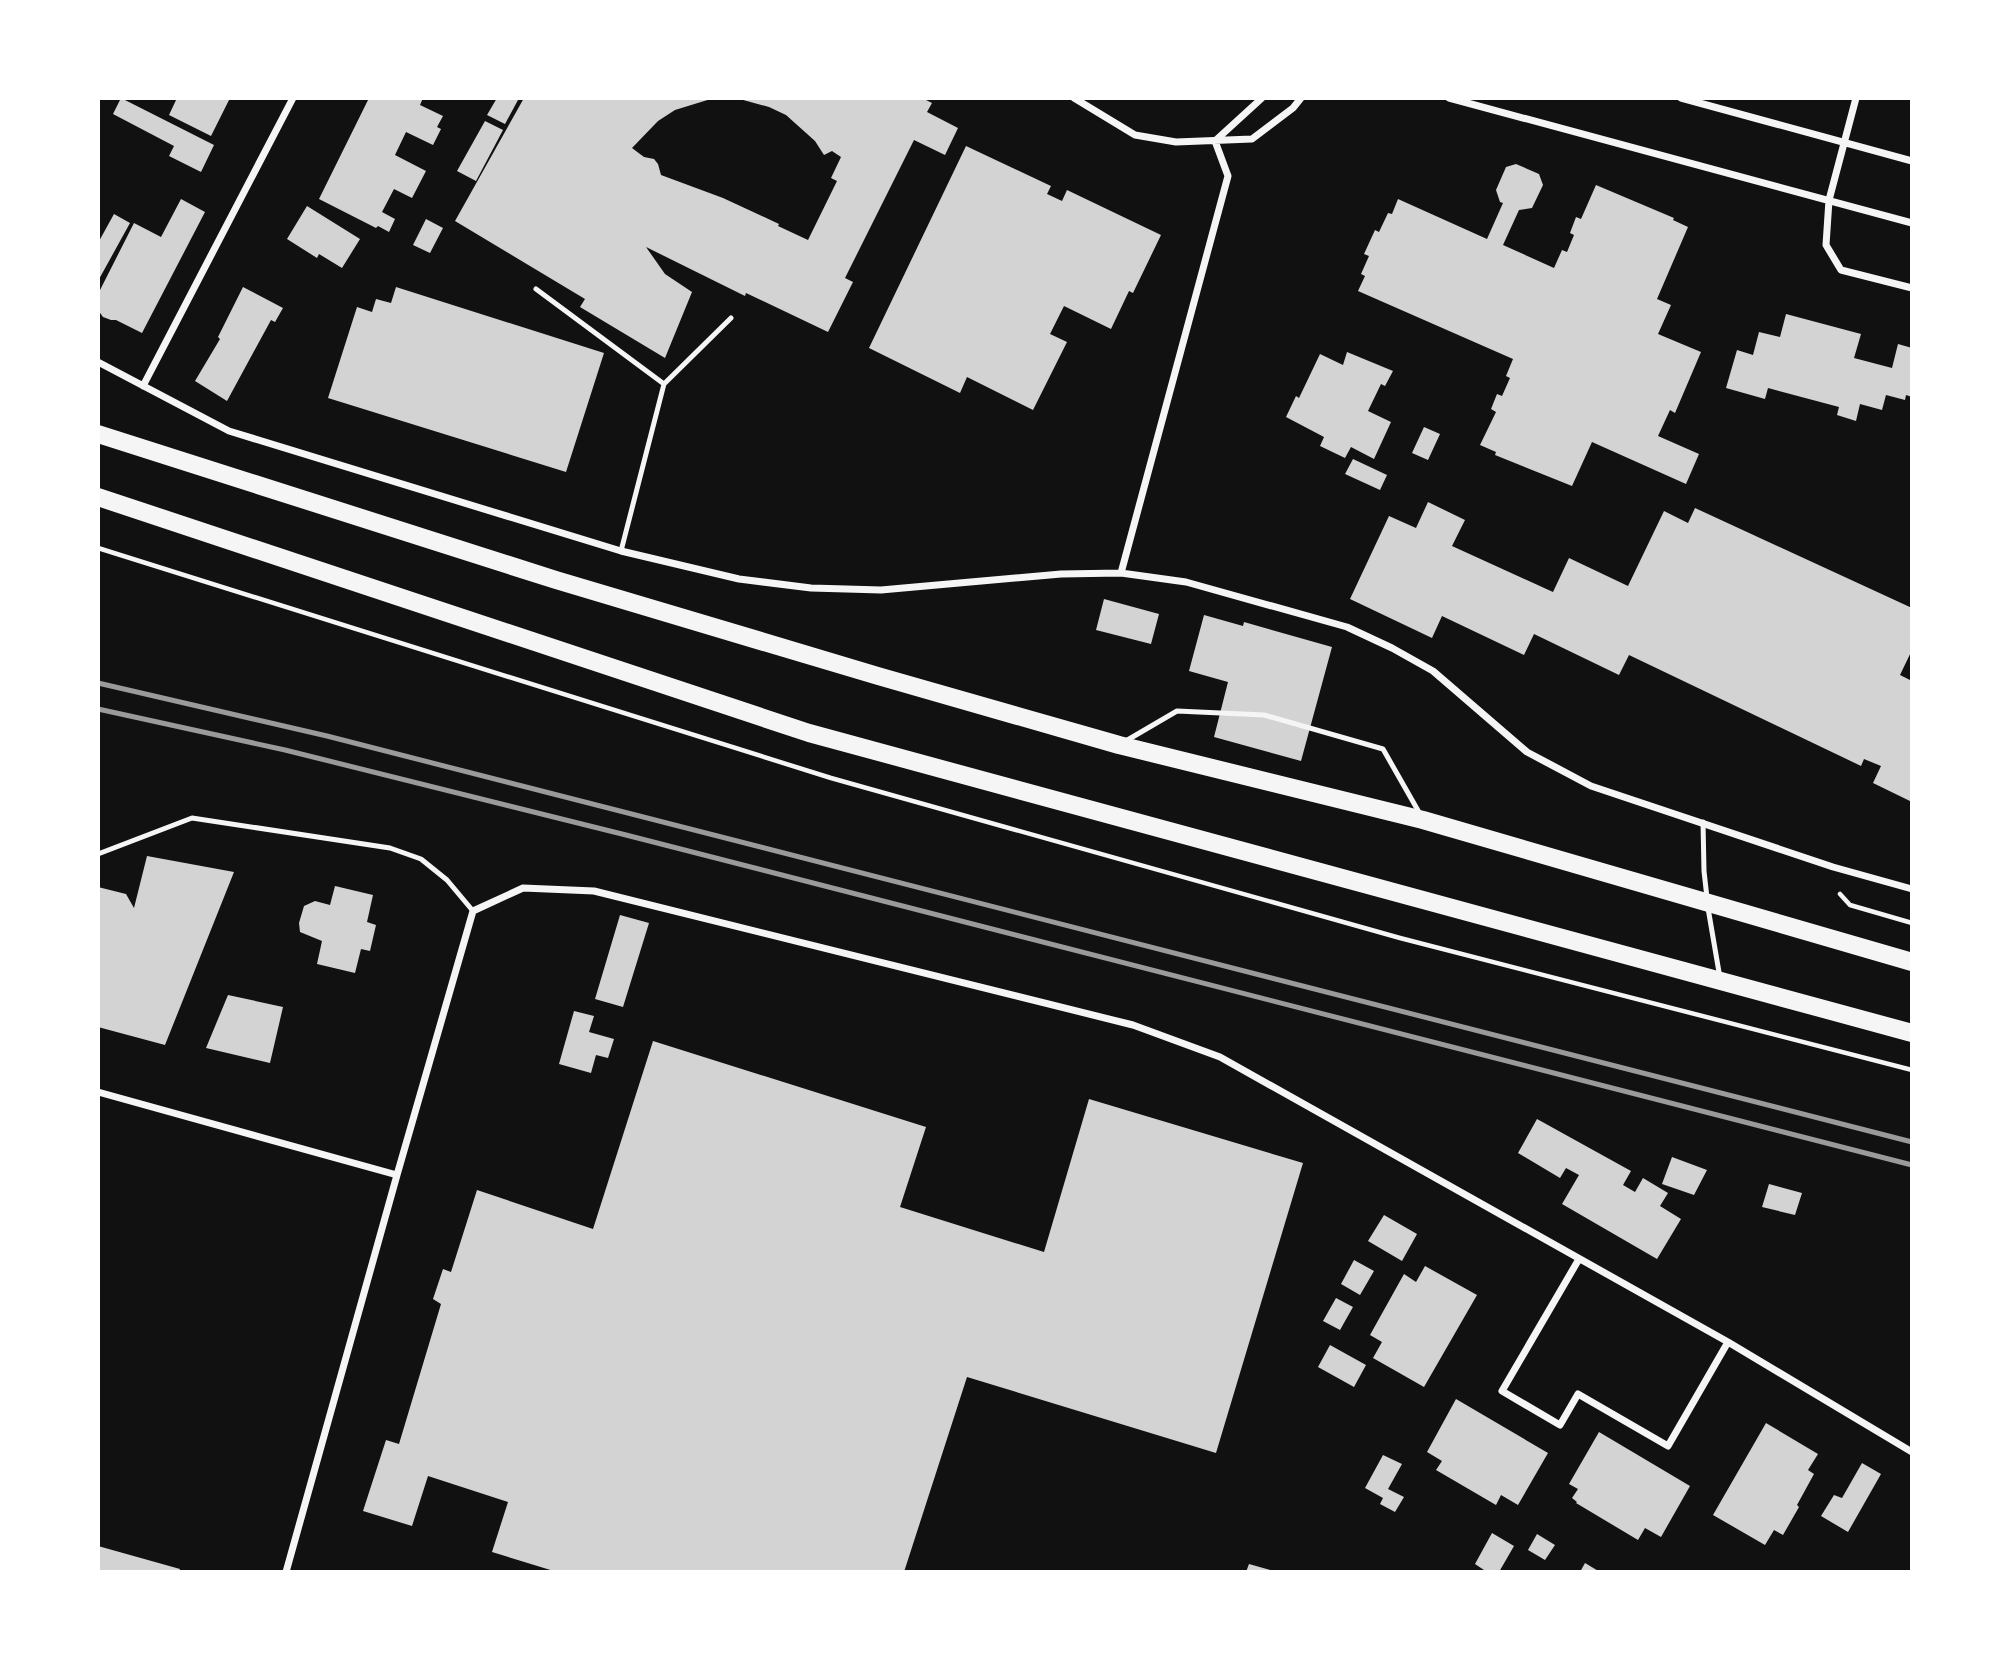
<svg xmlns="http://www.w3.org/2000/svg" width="2010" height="1670" viewBox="0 0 2010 1670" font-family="'Alegreya Sans',sans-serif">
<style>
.building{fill:#d3d3d3}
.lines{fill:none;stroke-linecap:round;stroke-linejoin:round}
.path{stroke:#f5f5f5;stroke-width:4.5}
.service{stroke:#f5f5f5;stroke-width:5}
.minor{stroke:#f5f5f5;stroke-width:7}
.primary{stroke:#f5f5f5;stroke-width:18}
.rail{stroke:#9a9a9a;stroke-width:5}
</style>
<rect width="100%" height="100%" fill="#111"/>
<path class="building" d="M121 98 214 145 201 172 169 156 174 146 113 114Z
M177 98H230L211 136 169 115Z
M369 98H423L420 105 443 116 437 127 441 129 433 145 406 132 395 155 426 171 412 198 394 189 382 212 395 219 389 232 378 226 376 228 319 199Z
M497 98 518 100 505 124 487 115Z
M524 98H714L675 110 658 121 632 148 644 157 654 159 658 164 661 175 723 198 779 224 778 226 808 240 837 181 831 178 841 157 832 151 824 155 815 141 786 115 769 107 736 98H922L932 103 927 112 958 128 945 155 914 140 845 278 853 282 828 332 746 293 745 296 646 247 665 274 692 292 665 358 580 307 585 299 455 221Z
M485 121 503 130 476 181 457 171Z
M966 146 1051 186 1047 194 1062 201 1067 190 1161 235 1133 293 1129 291 1111 329 1064 306 1050 334 1067 342 1033 410 967 377 960 393 869 348Z
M1516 164 1539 174 1543 185 1532 208 1519 210 1503 245 1554 268 1562 250 1567 252 1574 235 1570 233 1576 217 1581 219 1596 185 1674 218 1673 220 1688 227 1657 299 1671 305 1658 334 1701 352 1675 413 1670 410 1658 436 1699 454 1686 484 1592 442 1572 486 1495 455 1496 452 1480 445 1496 412 1491 409 1497 394 1502 396 1510 378 1506 376 1513 359 1358 291 1365 276 1361 274 1369 256 1364 254 1375 230 1379 232 1388 213 1392 214 1398 199 1487 239 1503 203 1500 202 1496 190 1506 167Z
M181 199 205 212 142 333 116 320H111L103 317 98 310V294L134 223 161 237Z
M307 206 360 239 342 268 319 254 317 258 287 239Z
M114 214 130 223 98 281V243Z
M426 219 443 228 430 253 413 245Z
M243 287 283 308 275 322 271 320 227 401 195 381 220 339 218 337Z
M396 287 604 353 566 472 328 398 357 307 372 312 376 299 391 303Z
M1786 314 1861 334 1854 358 1892 368 1898 344 1912 348V397L1906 395 1905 400 1886 395 1882 410 1860 404 1856 421 1837 415 1839 407 1768 388 1765 399 1726 388 1737 350 1753 355 1759 332 1780 337Z
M1347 352 1393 371 1385 386 1381 384 1368 411 1391 422 1374 459 1351 447 1345 458 1320 446 1324 437 1286 417 1296 396 1299 398 1320 354 1343 365Z
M1424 427 1440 434 1428 460 1412 453Z
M1353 459 1387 475 1380 490 1345 474Z
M1428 502 1465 520 1452 546 1553 592 1569 558 1628 586 1664 511 1688 523 1695 508 1912 608V650L1900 675 1912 681V802L1873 783 1881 766 1864 759 1861 766 1859 765 1629 655 1619 675 1534 634 1524 655 1442 616 1432 638 1350 599 1389 516 1416 528Z
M1104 599 1159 614 1151 644 1096 630Z
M1204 615 1243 626 1244 622 1332 647 1301 761 1214 737 1228 682 1189 671Z
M147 856 234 872 165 1045 98 1027V887L126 894 134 908Z
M335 886 373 895 367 922 376 925 370 951 361 949 355 973 317 964 322 941 300 932 299 923 304 906 315 901 330 905Z
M620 915 649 923 623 1007 595 999Z
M228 995 283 1007 270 1063 206 1048Z
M574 1011 594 1016 589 1032 614 1039 608 1058 596 1055 591 1073 559 1064Z
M653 1041 926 1127 900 1207 1044 1252 1089 1099 1303 1163 1216 1453 967 1377 904 1572H557L492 1552 508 1502 428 1476 412 1526 363 1511 386 1440 399 1444 441 1304 433 1299 443 1269 451 1272 477 1190 593 1229Z
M1537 1119 1631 1171 1623 1185 1635 1192 1643 1178 1668 1193 1660 1206 1681 1219 1657 1259 1562 1204 1579 1175 1566 1168 1560 1178 1518 1153Z
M1672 1157 1707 1170 1694 1195 1662 1184Z
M1769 1184 1802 1193 1795 1215 1762 1207Z
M1384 1215 1417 1234 1402 1261 1368 1241Z
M1354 1260 1374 1271 1360 1295 1341 1284Z
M1425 1266 1477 1295 1424 1387 1373 1358 1382 1342 1370 1335 1404 1274 1416 1282Z
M1336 1298 1353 1307 1340 1330 1323 1321Z
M1330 1345 1366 1365 1354 1387 1318 1367Z
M1456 1399 1548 1453 1518 1505 1501 1495 1496 1505 1436 1470 1442 1461 1427 1452Z
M1766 1423 1818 1454 1808 1470 1814 1474 1797 1505 1799 1507 1783 1535 1774 1530 1765 1545 1713 1515Z
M1599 1432 1690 1486 1661 1537 1645 1528 1638 1540 1576 1503 1577 1502 1572 1498 1578 1489 1569 1484Z
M1383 1455 1402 1464 1388 1489 1404 1497 1395 1512 1380 1504 1383 1498 1365 1488Z
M1862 1463 1881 1474 1848 1532 1821 1516 1834 1495 1842 1498Z
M1492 1533 1514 1546 1499 1572H1487L1475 1564Z
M1537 1534 1555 1545 1545 1560 1528 1550Z
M98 1546 180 1569 179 1572H98Z
M1585 1563 1600 1572H1580Z
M1249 1564 1274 1571V1572H1246Z"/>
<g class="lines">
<path class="path" d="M98 548 831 778 1400 938 1912 1070
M1840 894 1850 905 1912 923"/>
<path class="service" d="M536 289 664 384
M621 551 664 384 731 318
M1124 742 1177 711 1264 715 1383 749 1420 814
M1703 822 1704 871 1707 898
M98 854 192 818 390 848 421 859 447 880 473 911
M1708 908 1720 978"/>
<path class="minor" d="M1074 98 1135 135 1176 142 1252 139 1293 108 1301 98
M1449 98 1912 223
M1681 98 1912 161
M1856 98 1829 200 1826 245 1841 270 1912 288
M1216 140 1262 98
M98 362 229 431 621 551 739 579 811 588 881 590 1061 574 1121 573 1186 582 1347 627 1392 648 1433 671 1527 752 1591 786 1833 867 1912 889
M143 386 293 98
M1121 573 1228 176 1215 141
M98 1092 397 1175 286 1572
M397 1175 473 911 523 888 594 891 1133 1025 1220 1057 1728 1342 1912 1452
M1579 1259 1502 1391 1560 1425 1578 1394 1668 1446 1728 1342"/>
<path class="primary" d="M98 434 556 580 878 676 1119 745 1423 820 1912 962
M98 497 809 733 1912 1033"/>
<path class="rail" d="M98 683 327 736 1912 1142
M98 709 285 750 626 835 1912 1165"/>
</g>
<rect width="2010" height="1670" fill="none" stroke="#ffffff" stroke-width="200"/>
</svg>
